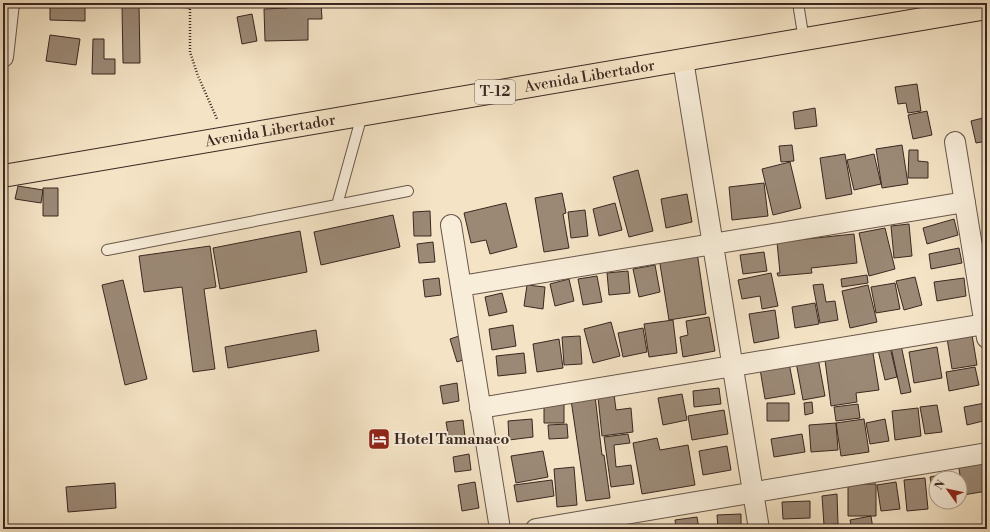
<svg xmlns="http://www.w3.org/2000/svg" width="990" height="532" viewBox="0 0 990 532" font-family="'Libre Bodoni',serif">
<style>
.building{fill:#9b8976;stroke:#3a2821}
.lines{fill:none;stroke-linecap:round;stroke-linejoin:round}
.service-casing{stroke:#68574a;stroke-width:12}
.minor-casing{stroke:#68574a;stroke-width:22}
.trunk-casing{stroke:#3a2821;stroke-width:24}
.path{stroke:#3a2821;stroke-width:2.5;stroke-dasharray:1 2;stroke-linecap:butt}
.service{stroke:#f8edd9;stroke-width:10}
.minor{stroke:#f8edd9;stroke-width:20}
.trunk{stroke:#f4e3c5;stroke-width:22}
.labels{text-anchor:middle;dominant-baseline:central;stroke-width:4;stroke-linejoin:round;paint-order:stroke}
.shield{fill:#f8edd9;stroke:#736358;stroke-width:1}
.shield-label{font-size:14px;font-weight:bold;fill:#3a2821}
.street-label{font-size:15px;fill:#3a2821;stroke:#f8edd9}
.poi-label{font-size:15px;font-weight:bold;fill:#3a2821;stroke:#f8edd9;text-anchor:start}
</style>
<rect width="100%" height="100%" fill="#f4e3c5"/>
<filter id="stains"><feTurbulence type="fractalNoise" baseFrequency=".005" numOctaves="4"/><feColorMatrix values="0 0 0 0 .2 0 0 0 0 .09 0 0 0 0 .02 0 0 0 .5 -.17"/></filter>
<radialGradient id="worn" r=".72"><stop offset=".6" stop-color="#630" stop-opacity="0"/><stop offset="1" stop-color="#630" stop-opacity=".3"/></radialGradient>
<path class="building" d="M50 3H85V21L50 20Z
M173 3H190V8L172 7Z
M287 3H321L322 19H308V40L265 41 264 9 287 8Z
M139 4 140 63H123L122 5Z
M252 14 257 41 242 44 237 17Z
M50 35 80 39 76 65 46 61Z
M93 39H104V59H115V74H92Z
M917 84 921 111 908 113 906 103 898 104 895 87Z
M815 108 817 126 795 129 793 112Z
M927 111 932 135 913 139 908 115Z
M987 117V141L976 143 971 121Z
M792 145 794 161 781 162 779 146Z
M902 145 908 184 882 188 876 149Z
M909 150H918V161L928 162V178H908Z
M845 154 852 194 826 199 820 158Z
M874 154 881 184 854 190 847 160Z
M790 162 801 208 773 215 762 169Z
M638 170 653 231 629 237 613 177Z
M764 183 768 216 732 220 729 187Z
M18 186 43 190 41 203 15 199Z
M43 188H58V216H43Z
M562 193 566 213 563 214 569 248 544 252 535 198Z
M687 194 692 222 666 228 661 199Z
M506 203 517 247 490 254 486 240 471 243 464 213Z
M615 203 622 230 599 236 593 209Z
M585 210 588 236 571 238 568 212Z
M430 211 431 236H414L413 212Z
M393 215 400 247 321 265 314 232Z
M954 219 958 235 927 244 923 228Z
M909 224 912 256 894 258 891 226Z
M885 228 895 269 869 276 859 233Z
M300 231 307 272 220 289 213 248Z
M854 234 857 263 811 268 812 273 778 276 777 273H780L777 242Z
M433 242 435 262 419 263 417 244Z
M210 246 216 287 204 289 215 369 193 372 182 287 144 292 139 256Z
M959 248 962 263 931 269 929 254Z
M697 252 706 314 669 320 659 258Z
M764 252 767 271 743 274 740 255Z
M655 265 660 292 639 297 633 269Z
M628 271 630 293 609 295 607 273Z
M771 273 778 306 762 309 760 296 742 299 738 280Z
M867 275 868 283 842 287 841 279Z
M597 276 602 302 583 305 578 279Z
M915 277 922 305 904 310 896 281Z
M439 278 441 295 425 297 423 280Z
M964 278 966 296 937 301 934 282Z
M569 279 574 301 555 306 550 284Z
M123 280 147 379 125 385 102 285Z
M895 283 900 309 876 313 871 287Z
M823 284 826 302 835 301 838 320 820 323 813 285Z
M527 285 545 287 543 309 524 306Z
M868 285 877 322 850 328 842 291Z
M502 293 507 312 489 316 485 297Z
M815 303 819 324 795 328 792 307Z
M775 310 779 338 754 343 749 314Z
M709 317 715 351 683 357 680 337 688 335 686 321Z
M673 320 677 353 649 357 644 324Z
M611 322 620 356 593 363 584 329Z
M513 325 516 346 492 350 489 329Z
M643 328 647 352 623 357 618 333Z
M316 330 319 351 228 368 225 347Z
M462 335 469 358 457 362 450 339Z
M972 335 977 365 952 369 947 338Z
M580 336 582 364 564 365 562 337Z
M559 339 563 368 537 372 533 344Z
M901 345 911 392 901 394 891 347Z
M890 347 897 377 885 380 878 350Z
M937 347 942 378 914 383 909 352Z
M524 353 526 373 498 376 496 356Z
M873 353 879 390 856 393 857 402 831 406 825 360Z
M818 358 825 396 803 400 796 362Z
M789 363 795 394 765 399 760 369Z
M975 367 979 385 949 391 946 372Z
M457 383 459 401 443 404 440 386Z
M719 388 721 404 694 407 693 391Z
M614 394 616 410 631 408 633 432 602 436 598 397Z
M682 394 687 420 663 425 658 398Z
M595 396 602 455H604L610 498 586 501 571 400Z
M812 402 813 413 805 415 804 403Z
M544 403H564V423H544Z
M767 403H789V421H767Z
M985 403 987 420 967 425 964 407Z
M858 404 860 418 836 421 834 407Z
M937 405 942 432 925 434 920 407Z
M918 408 921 436 895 440 892 411Z
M724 410 728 434 692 440 688 416Z
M532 419 533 437 509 440 508 421Z
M864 419 869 452 841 456 836 423Z
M885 419 889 441 870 444 866 423Z
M463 420 465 437 449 439 446 422Z
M836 423 838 450 811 452 809 425Z
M567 424 568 438 549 439 548 425Z
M628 434 630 443 614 445 616 467 631 465 634 484 611 487 604 437Z
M802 434 805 452 774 457 771 439Z
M657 438 660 450 688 445 695 485 642 494 633 443Z
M727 446 731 470 703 475 699 451Z
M543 451 548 477 516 483 511 456Z
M469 454 471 470 455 472 453 457Z
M987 457V491L963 495 958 462Z
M574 467 577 505 557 507 554 469Z
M949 473 950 478H936V500H934L930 477Z
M925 478 928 509 907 511 904 480Z
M552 480 554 496 517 502 514 485Z
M475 482 479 508 462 511 458 485Z
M896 482 900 509 881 511 877 485Z
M115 483 116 508 68 512 66 487Z
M848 484H876V516H848Z
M837 494 838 524 824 525 822 496Z
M810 501V518L783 519 782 502Z
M741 514V529H718L717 515Z
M871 516 873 529H852L850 520Z
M697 517 699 529H676L675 520Z
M660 525V529H649V526Z"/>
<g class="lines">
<g class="service-casing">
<path id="service" d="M798 3 804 40
M337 205 362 115
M107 250 408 191"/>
</g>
<g class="minor-casing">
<path id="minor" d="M3 57 9 3
M683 60 759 529
M955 142 987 338
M451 225 500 529
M461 286 965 202
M480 408 985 324
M536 529 987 453"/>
</g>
<g class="trunk-casing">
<g id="trunk">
<path id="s1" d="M3 176 987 8"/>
</g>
</g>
<path class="path" d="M190 3V52L198 76 217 119"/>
<use href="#service" class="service"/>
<use href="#minor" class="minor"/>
<use href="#trunk" class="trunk"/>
</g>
<defs>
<g id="hotel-square" transform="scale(1.15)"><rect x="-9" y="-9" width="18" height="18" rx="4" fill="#8f2418" stroke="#f8edd9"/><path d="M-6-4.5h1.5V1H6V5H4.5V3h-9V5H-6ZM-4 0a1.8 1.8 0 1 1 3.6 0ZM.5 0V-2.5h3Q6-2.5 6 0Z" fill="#fff"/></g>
</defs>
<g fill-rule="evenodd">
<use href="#hotel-square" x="379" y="439"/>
</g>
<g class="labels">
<rect class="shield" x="475" y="80" width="40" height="24" rx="3"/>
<g class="shield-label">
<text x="495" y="92">T-12</text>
</g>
<g class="street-label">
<text stroke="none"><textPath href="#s1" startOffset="595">Avenida Libertador</textPath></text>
<text stroke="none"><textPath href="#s1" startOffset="271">Avenida Libertador</textPath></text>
</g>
<g class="poi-label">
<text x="394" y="439">Hotel Tamanaco</text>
</g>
</g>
<rect width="990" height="532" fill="none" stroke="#f4e3c5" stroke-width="16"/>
<rect x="4" y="4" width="982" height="524" fill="none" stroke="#3a2821" stroke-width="2"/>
<rect x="8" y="8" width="974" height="516" fill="none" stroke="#3a2821"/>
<g transform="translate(948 490) rotate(303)"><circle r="19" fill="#f8edd9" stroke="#ac9e8f"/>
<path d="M0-3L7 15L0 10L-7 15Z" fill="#8f2418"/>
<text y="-6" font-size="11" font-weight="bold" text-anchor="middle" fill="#3a2821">N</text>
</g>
<rect width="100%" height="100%" filter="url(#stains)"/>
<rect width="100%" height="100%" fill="url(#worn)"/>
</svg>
